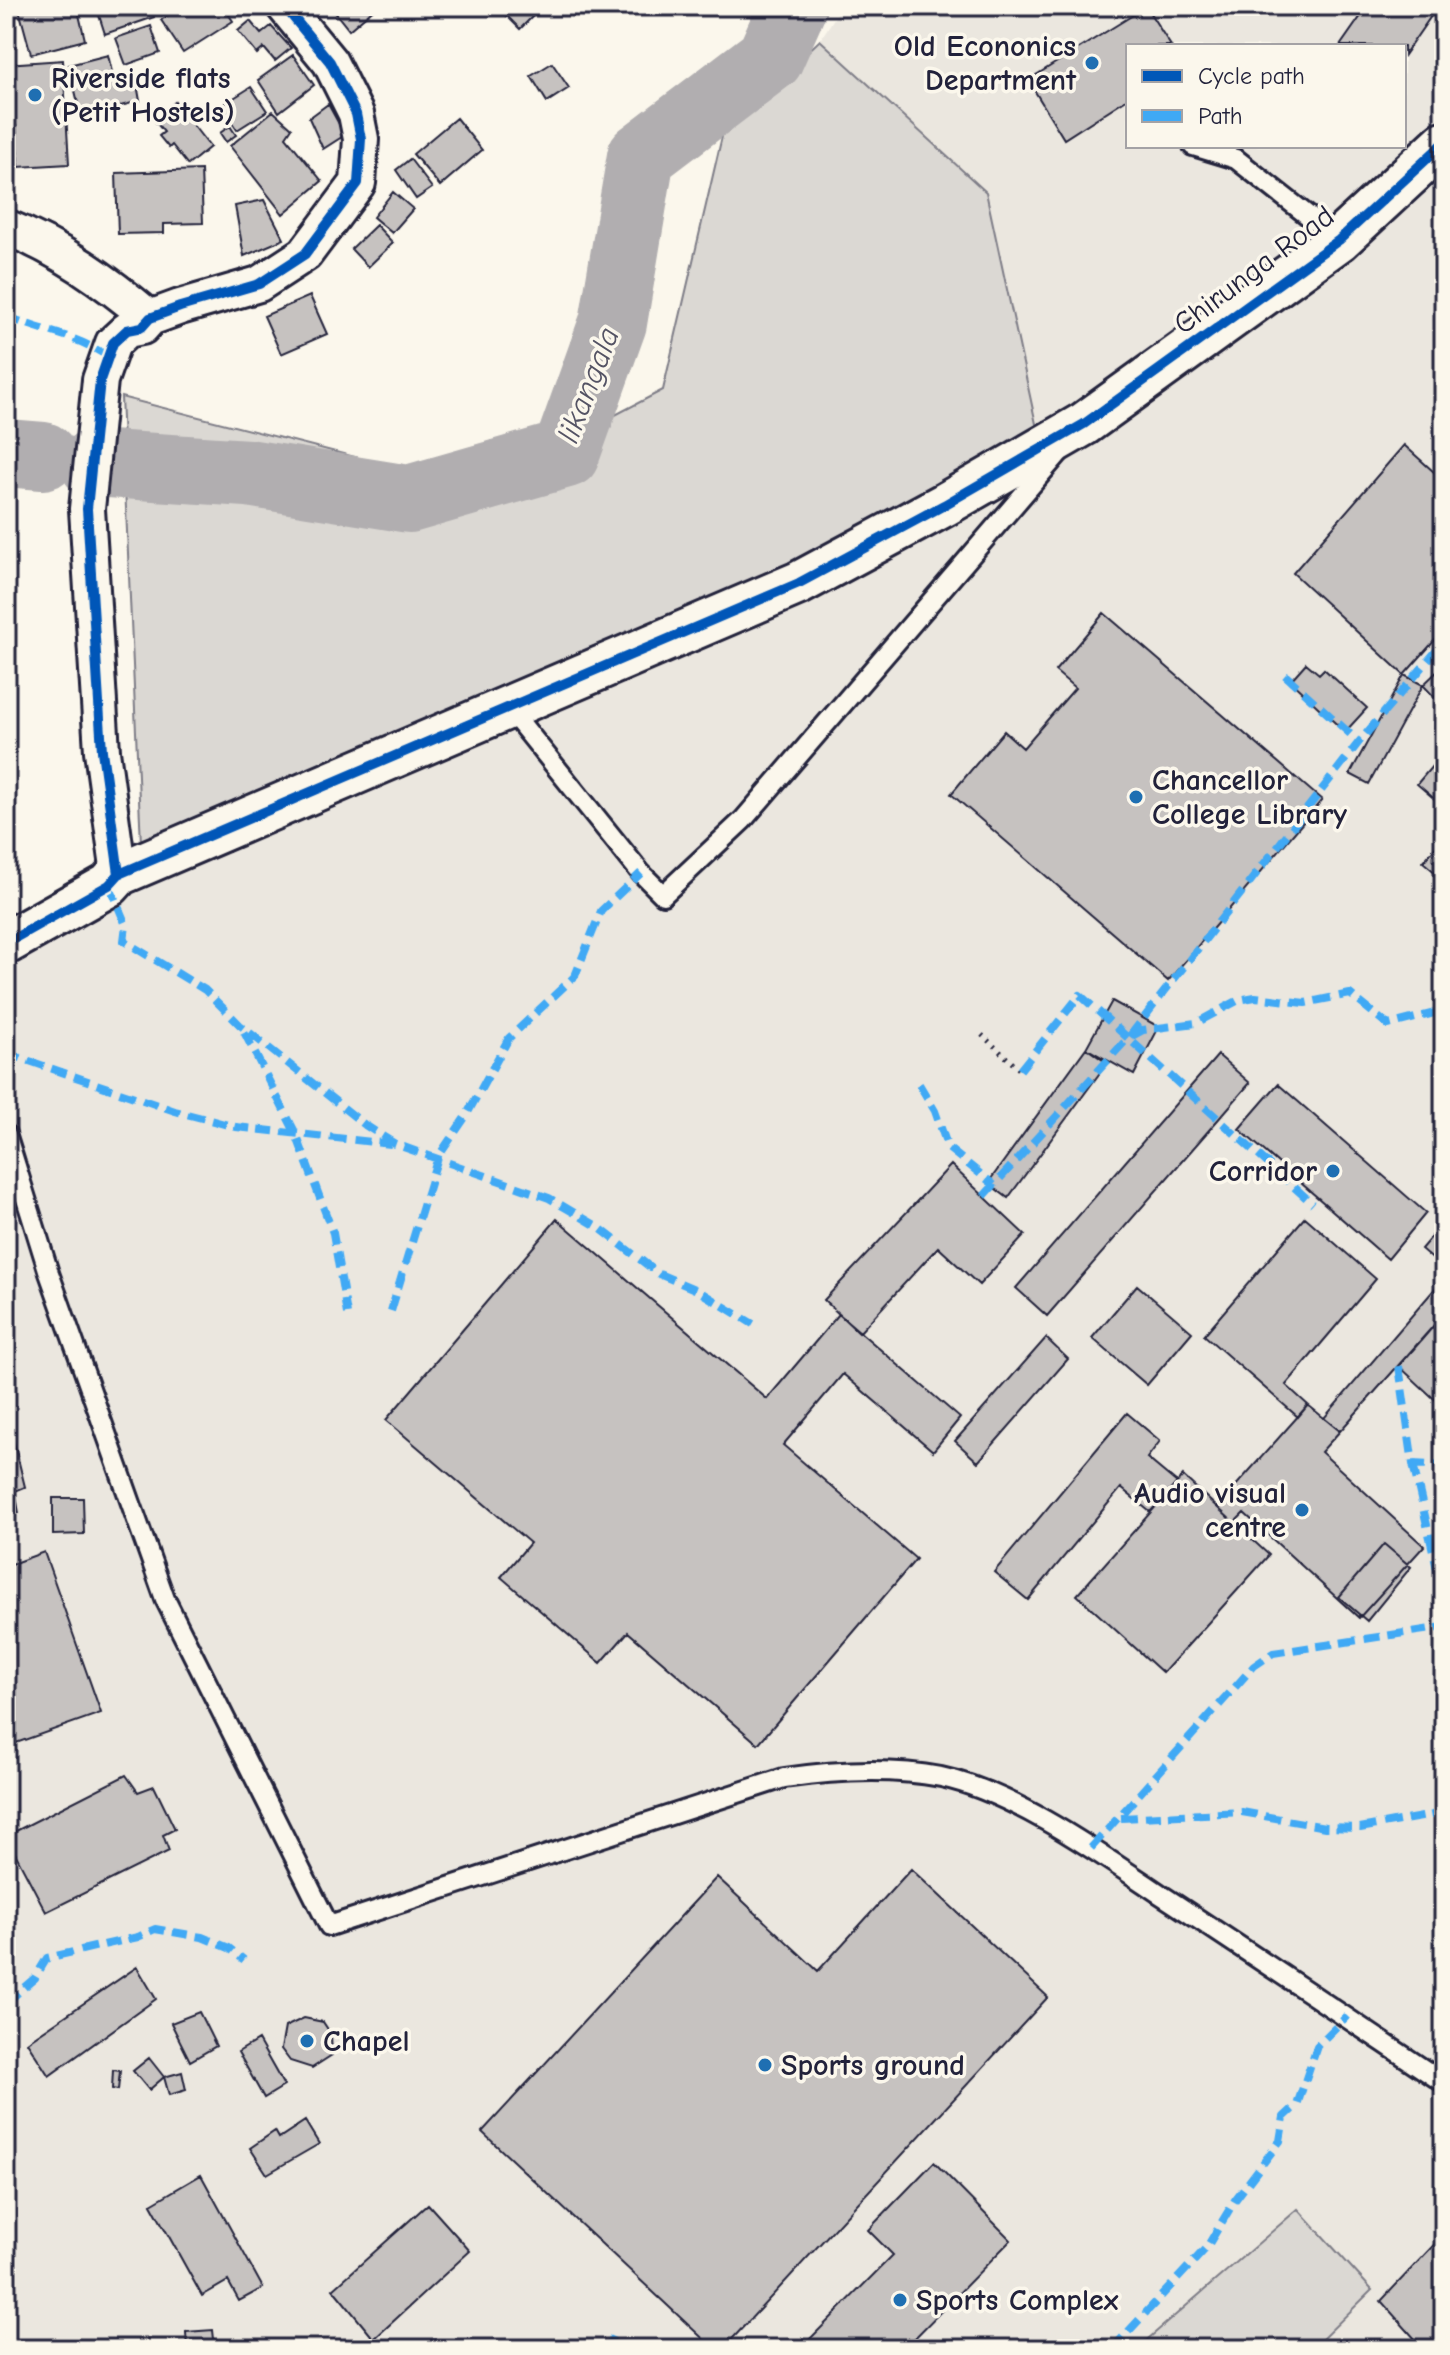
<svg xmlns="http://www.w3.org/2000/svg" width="1450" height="2355" viewBox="0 0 1450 2355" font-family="'Comic Neue',sans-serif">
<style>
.built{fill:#ebe7df;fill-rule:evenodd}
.green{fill:#dbd8d3;stroke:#7e7d87;stroke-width:2}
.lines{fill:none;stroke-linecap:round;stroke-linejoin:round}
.river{stroke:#b1aeb0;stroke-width:68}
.building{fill:#c6c2c0;stroke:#22223b;stroke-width:2}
.service-casing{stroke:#22223b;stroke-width:24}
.minor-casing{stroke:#22223b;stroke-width:40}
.tertiary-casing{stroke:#22223b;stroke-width:48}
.path{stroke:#22223b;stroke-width:5;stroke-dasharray:2 6;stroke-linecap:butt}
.service{stroke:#fbf7ec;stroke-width:18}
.minor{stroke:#fbf7ec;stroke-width:34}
.tertiary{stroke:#fbf7ec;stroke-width:42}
.quiet{stroke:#3fa9f5;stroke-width:8;stroke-dasharray:16 8;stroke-linecap:butt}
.cycleway-casing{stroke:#fbf7ec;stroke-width:15}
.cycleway{stroke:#0057b8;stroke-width:10}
.poi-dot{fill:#1f6fb2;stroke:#fbf7ec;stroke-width:3}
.labels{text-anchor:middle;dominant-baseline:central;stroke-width:7;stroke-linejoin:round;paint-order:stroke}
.poi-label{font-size:30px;font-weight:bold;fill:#22223b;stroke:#fbf7ec;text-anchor:start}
.street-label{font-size:30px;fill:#22223b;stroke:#fbf7ec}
.water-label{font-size:32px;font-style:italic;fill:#545364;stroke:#fbf7ec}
</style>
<rect width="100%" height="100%" fill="#fbf7ec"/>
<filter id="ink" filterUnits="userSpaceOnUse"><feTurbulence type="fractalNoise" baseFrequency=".0125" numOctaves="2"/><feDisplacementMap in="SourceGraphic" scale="16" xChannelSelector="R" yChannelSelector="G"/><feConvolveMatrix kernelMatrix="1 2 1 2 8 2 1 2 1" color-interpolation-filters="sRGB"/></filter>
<g filter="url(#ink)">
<path class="built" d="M842 6H1444V2349H6V950L986 192 820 40ZM1128 46H1404V146H1128Z"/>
<path class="green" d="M820 40 986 192 1044 461 142 866 121 397 476 488 663 390 723 132Z
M1298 2209 1372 2290 1312 2349H1145L1141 2345Z"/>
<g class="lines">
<path class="river" d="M6 453 43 456
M93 463 248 473 409 499 566 454 613 323 641 156 770 58 793 6"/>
</g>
<path class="building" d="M18 6H77L85 40 31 54Z
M96 6H151L154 17 105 34Z
M182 6H223L233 21 183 53 161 20Z
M330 6H377L349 30Z
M497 6H540L541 8 520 29Z
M1357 6H1438L1404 55V46H1340L1363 13Z
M1146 7 1171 46H1128V98L1064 139 1028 80Z
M250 21 261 34 271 26 291 48 275 61 264 48 257 54 238 31Z
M151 26 160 53 126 65 116 38Z
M108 55 116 89 137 84 140 101 81 116 69 65Z
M293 55 314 85 279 112 258 80Z
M63 60 69 164 18 167 16 126H6V64Z
M552 63 569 88 547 102 531 76Z
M251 87 267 111 237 130 221 106Z
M175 102 210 147 188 165 172 145 169 148 159 136 164 132 154 120Z
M328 104 345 135 323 149 309 118Z
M273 111 292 128 286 137 322 181 283 214 230 146Z
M456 118 482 150 440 186 413 154Z
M230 126 236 135 226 142 220 133Z
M410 159 432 188 416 199 396 170Z
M201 170 203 223 164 224V233L118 234 116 173Z
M393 192 413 209 392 233 373 217Z
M264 200 284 239 244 256 235 206Z
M376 225 393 243 368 267 351 249Z
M310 296 327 334 281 354 264 316Z
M1404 445 1444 481V630L1404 675 1293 573Z
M1104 613 1322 800 1168 981 951 794 1004 731 1023 748 1075 688 1055 671Z
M1306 663 1319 674 1324 669 1367 708 1345 732 1290 681Z
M1444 665V707L1423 685Z
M1404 675 1423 685 1369 784 1350 774Z
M1444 752V807L1417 784Z
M1444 837V880L1423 862Z
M1112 1001 1159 1027 1134 1075 1086 1048Z
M1086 1048 1107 1063 1008 1198 988 1183Z
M1218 1055 1250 1083 1047 1316 1016 1288Z
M1278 1084 1426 1213 1388 1259 1239 1129Z
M951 1165 1025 1235 979 1285 938 1247 859 1333 824 1300Z
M1305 1217 1376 1279 1286 1385 1308 1405 1298 1417 1204 1335Z
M557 1219 767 1399 839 1314 960 1418 933 1451 843 1374 783 1445 916 1559 758 1744 628 1632 601 1663 501 1577 530 1543 386 1420Z
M1444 1222V1269L1421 1249Z
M1444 1278V1314L1340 1431 1324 1418Z
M1137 1285 1192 1332 1147 1385 1092 1338Z
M1444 1314V1408L1399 1366Z
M1046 1338 1068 1359 978 1462 955 1441Z
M1308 1405 1340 1431 1321 1452 1424 1546 1359 1618 1244 1513 1234 1523 1217 1507Z
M6 1410 25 1487 15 1491 19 1513 6 1516Z
M1127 1413 1160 1441 1147 1458 1177 1483 1150 1512 1121 1488 1028 1600 994 1572Z
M1183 1476 1269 1555 1163 1673 1077 1595Z
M53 1498H83L84 1534 53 1535Z
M1384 1544 1411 1567 1367 1621 1339 1597Z
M44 1552 101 1713 16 1743 6 1716V1566Z
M126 1775 138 1792 154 1786 175 1829 163 1835 169 1851 46 1912 6 1836Z
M911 1869 1048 1997 723 2349H714L482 2132 717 1877 818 1971Z
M137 1967 156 1999 49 2076 27 2042Z
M199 2012 216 2046 190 2061 171 2023Z
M304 2018 323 2022 331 2034 332 2055 312 2068 290 2061 281 2049 285 2027Z
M258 2040 284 2086 264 2098 238 2052Z
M149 2058 164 2077 149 2090 133 2071Z
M113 2070 120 2071 118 2090 112 2089Z
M182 2072 186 2090 169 2095 164 2077Z
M305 2121 319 2144 267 2174 250 2148 275 2131 279 2138Z
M934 2162 1011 2240 904 2349H808L804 2345 893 2255 868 2230Z
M201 2175 263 2288 239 2301 228 2281 202 2296 151 2204Z
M428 2204 470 2251 374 2339 333 2289Z
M1444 2234V2336L1431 2349H1424L1381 2301Z
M213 2330 215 2349H187L186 2332Z"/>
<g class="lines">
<g class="service-casing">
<path id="service" d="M1193 146 1236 159 1339 240
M510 710 641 873 663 895 743 820 1059 453
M6 1134 49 1273 165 1599 329 1926 784 1778C837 1770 889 1767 941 1777 1013 1792 1099 1853 1160 1894 1255 1956 1350 2020 1444 2083"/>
</g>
<g class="minor-casing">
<path id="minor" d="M6 227C61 249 105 280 150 318
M119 874 102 751 87 509 100 380 113 343 127 330 142 327 150 318 180 307 259 284 305 254 358 183 361 139 356 114 330 62 284 6"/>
</g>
<g class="tertiary-casing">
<path id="tertiary" d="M6 943 109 885 119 874 799 583 944 505 1084 424 1339 240 1444 143"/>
</g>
<path class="path" d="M982 1035 1020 1070"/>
<use href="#service" class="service"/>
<use href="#minor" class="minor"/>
<use href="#tertiary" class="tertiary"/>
<path class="quiet" d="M6 316C43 332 74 334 107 356
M1285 675 1359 742
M109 885 126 925 124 941 205 990 240 1025 365 1125 395 1144 549 1198 597 1226 659 1274 697 1290 753 1324
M244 1032 296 1134 333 1233 347 1314
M1132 1036 1143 1030 1196 1023 1239 1000 1255 997 1305 1003 1350 994 1388 1025 1439 1012 1444 1016
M6 1053 175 1111 236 1127 391 1144
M1020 1070 1080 995 1313 1204
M919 1084 935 1111 948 1148 994 1185
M984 1196 1129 1037 1359 742 1444 642
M391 1311 438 1157 466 1116 509 1038 575 976 601 911 641 873
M1399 1366 1413 1464 1444 1466
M1413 1464 1444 1599
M1121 1818 1242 1812 1325 1827 1360 1828 1444 1813
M1091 1848 1254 1666 1273 1653 1444 1627
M6 2003 35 1978 47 1958 138 1937 155 1929 202 1937 229 1948 244 1960
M607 2349 613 2337
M1112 2349 1207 2247 1235 2200 1280 2141 1284 2117 1297 2105 1317 2046 1347 2016"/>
<g class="cycleway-casing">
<path id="cycleway" d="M119 874 102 751 87 509 100 380 113 343 127 330 142 327 150 318 180 307 259 284 305 254 358 183 361 139 356 114 330 62 284 6
M6 943 109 885 119 874 799 583 944 505 1084 424 1339 240 1444 143"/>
</g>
<use href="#cycleway" class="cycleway"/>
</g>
</g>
<g class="poi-dot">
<circle cx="1092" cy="63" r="8"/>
<circle cx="35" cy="95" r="8"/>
<circle cx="1136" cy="797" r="8"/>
<circle cx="1333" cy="1171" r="8"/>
<circle cx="1302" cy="1510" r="8"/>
<circle cx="307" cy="2041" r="8"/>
<circle cx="765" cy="2065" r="8"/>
<circle cx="900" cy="2300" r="8"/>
</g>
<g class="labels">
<g class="poi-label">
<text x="1076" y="46" text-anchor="end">Old Econonics<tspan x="1076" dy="34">Department</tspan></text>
<text x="51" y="78">Riverside flats<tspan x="51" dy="34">(Petit Hostels)</tspan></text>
<text x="1152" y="780">Chancellor<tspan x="1152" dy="34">College Library</tspan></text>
<text x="1317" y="1171" text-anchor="end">Corridor</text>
<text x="1286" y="1493" text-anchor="end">Audio visual<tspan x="1286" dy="34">centre</tspan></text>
<text x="323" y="2041">Chapel</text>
<text x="781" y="2065">Sports ground</text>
<text x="916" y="2300">Sports Complex</text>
</g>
<g class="street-label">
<text transform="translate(1254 270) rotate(-37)">Chirunga Road</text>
</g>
<g class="water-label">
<text transform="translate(588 385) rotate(-69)">likangala</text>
</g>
</g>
<rect width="1450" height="2355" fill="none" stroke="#fbf7ec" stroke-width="32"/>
<rect x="16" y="16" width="1418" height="2323" fill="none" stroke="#22223b" stroke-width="3" filter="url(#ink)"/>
<rect x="1126" y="44" width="280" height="104" fill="#fbf7ec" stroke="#a4a2a5" stroke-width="2"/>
<rect x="1142" y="70" width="40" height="12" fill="#0057b8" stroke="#a4a2a5" stroke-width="2"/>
<text x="1198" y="84" font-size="24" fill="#22223b">Cycle path</text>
<rect x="1142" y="110" width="40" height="12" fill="#3fa9f5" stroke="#a4a2a5" stroke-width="2"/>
<text x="1198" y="124" font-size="24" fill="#22223b">Path</text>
</svg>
